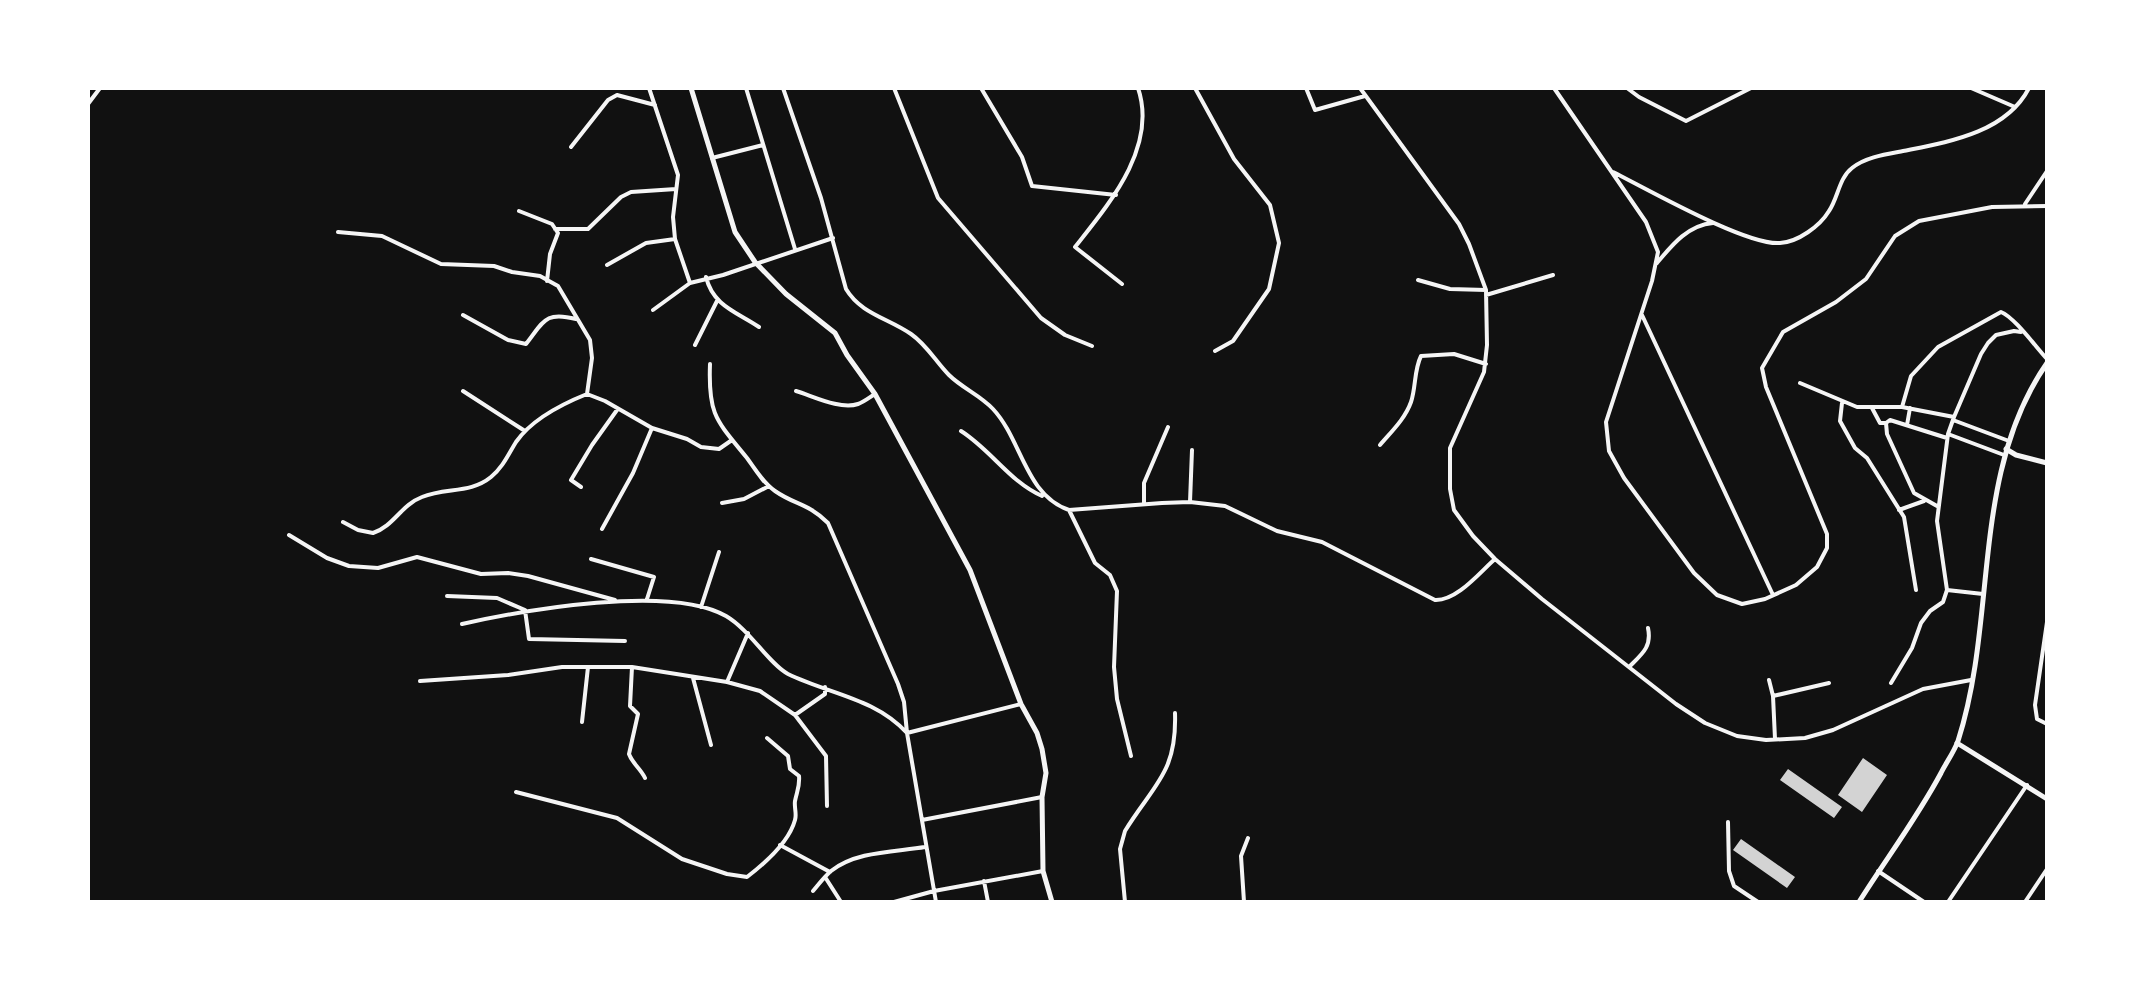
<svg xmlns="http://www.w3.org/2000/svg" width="2135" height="990" viewBox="0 0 2135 990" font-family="Overpass,sans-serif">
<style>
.building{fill:#d3d3d3}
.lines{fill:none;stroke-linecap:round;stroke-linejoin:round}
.minor{stroke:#f5f5f5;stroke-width:4}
.tertiary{stroke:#f5f5f5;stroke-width:5}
.secondary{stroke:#f5f5f5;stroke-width:5}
</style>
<rect width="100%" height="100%" fill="#111"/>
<path class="building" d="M1863 758 1887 775 1862 812 1838 795Z
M1788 769 1842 807 1834 818 1780 780Z
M1741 839 1795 877 1787 888 1733 850Z"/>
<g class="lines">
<path class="minor" d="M649 88 678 175 673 217 675 239 690 283
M746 88 795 249
M783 88 821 198 846 289C861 314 888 318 911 334 927 345 936 362 949 375 962 388 980 395 993 409 1022 440 1025 495 1069 510L1162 503 1190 502 1225 506 1277 531 1322 542 1435 600C1457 601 1480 572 1495 559
M894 88 938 198 1041 318 1065 335 1092 346
M981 88 1022 157 1032 186 1116 195
M1195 88 1234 159 1270 205 1279 243 1269 289 1233 341 1215 351
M1306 88 1315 110 1365 96
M1360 88 1459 224 1469 244 1486 290 1487 345 1484 372 1450 448V489L1454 510 1473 536 1495 559 1542 599 1676 704 1705 723 1737 736 1766 740 1805 738 1833 730 1923 689 1971 680
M1554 88 1646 222 1658 252 1652 281 1606 422 1609 451 1624 478 1694 573 1717 595 1742 604 1765 599 1796 585 1817 567 1827 548V534L1766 387 1762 368 1783 332 1836 302 1866 279 1895 236 1919 221 1992 207 2047 206
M1627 88 1639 97 1686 121 1751 88
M1971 88 2015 107
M88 104 100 88
M571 147 608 100 617 95 655 105
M712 158 763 145
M1613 172C1647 189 1747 246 1780 243 1798 242 1820 226 1829 211 1838 198 1839 178 1852 168 1865 157 1887 154 1903 151 1948 142 2006 133 2029 88
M2025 204 2047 171
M519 211 552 224 558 233 550 254 547 281
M555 229H588L621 197 631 192 676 189
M338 232 382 236 441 264 494 266 512 272 540 276 558 286 590 340 592 358 587 394 605 401 652 428 687 439 701 447 719 449 732 440
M1657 263C1672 245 1688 225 1713 223
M607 265 646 243 675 239
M706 277C713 306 737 312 759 327
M1418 280 1450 289 1486 290
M1122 284 1075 247C1109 204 1158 147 1138 88
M1486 295 1553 275
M653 310 690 283 723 275 833 238
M463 315 508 340 526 344C544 321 545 311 576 319
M1642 315 1773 595
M695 345 717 301
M710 364C708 415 716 420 747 458 755 469 763 483 775 491 795 505 808 503 828 523L898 684 904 702 907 733 936 902
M1800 383 1857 407H1902L1954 417
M463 391 525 431
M796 391C813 396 840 410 858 404 864 402 870 397 875 394
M1842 403 1840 421 1855 448 1867 458 1904 517 1916 590
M1902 407 1911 376 1938 347 2001 312C2014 317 2035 346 2047 359
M1872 408 1880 423H1886
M1953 420 2009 441
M1907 425 1910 408
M961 431C991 450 1010 482 1042 496
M1948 434 2004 455
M1380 445C1391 432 1405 419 1411 402 1416 387 1414 370 1421 356L1454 354 1486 364
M581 487 571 480 592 445 617 410
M1190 502 1192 450
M722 503 744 499 769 486
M1144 504V483L1168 427
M1937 506 1914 493 1887 434 1886 423 1890 420 1947 438
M1069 510 1095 563 1110 575 1117 591 1114 667 1117 699 1131 756
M1899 510 1924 501
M343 522 358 530 373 533C394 526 401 505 422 497 446 487 470 494 491 477 503 467 508 455 516 442 532 419 562 404 587 394
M602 529 633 473 652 428
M289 535 327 558 349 566 378 568 417 557 481 574 508 573 528 576 615 600
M591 559 654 577 647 599
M1947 590 1983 594
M447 596 497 598 525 610 529 639 625 641
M701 607 719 552
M2047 622 2035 705 2037 719 2047 724
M462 624C525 610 670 584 726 616 750 630 769 664 788 674 829 694 875 698 907 733L1021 704
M632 667 630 706 638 714 629 754C632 763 641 769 645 778
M1629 667C1642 654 1652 647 1648 628
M693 678 711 745
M1769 680 1773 696 1775 739
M420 681 508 675 562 667H632L727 682 760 691 795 715 826 756 827 806
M727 682 748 633
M1891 683 1912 648 1921 623 1930 611 1943 602 1947 590 1937 521 1948 434 1954 417 1981 354 1988 343 1996 335 2014 331 2021 332
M1773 696 1829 683
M795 715 825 694V687
M582 722 588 667
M516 792 617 818 682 859 727 874 747 877C764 864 789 842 795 820 797 814 794 807 795 801 797 791 800 786 799 776L790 769 788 756 767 738
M922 820 1042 797
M1728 822 1729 871 1734 886 1758 902
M780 845 830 872
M1878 871 1924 902
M825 877 841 902
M984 881 988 902
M813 891C819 884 824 877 831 871 856 851 895 852 925 847
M894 902 934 891 1043 871
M1125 902 1120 849 1125 831C1154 784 1177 773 1175 713
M1244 902 1241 856 1248 838
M1948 902 2027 785
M2025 902 2047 869"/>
<path class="tertiary" d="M691 88 735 232 755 262 786 294 835 333 847 355 875 394 970 570 1021 704 1037 733 1042 749 1046 773 1042 797 1043 871 1052 902
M2006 449 2016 455 2047 463
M1957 743 2047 799"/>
<path class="secondary" d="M1859 902C1886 859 1917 818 1941 773 1946 763 1954 752 1958 741 1998 617 1970 474 2047 363"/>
</g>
<rect width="2135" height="990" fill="none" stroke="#ffffff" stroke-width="180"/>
</svg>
